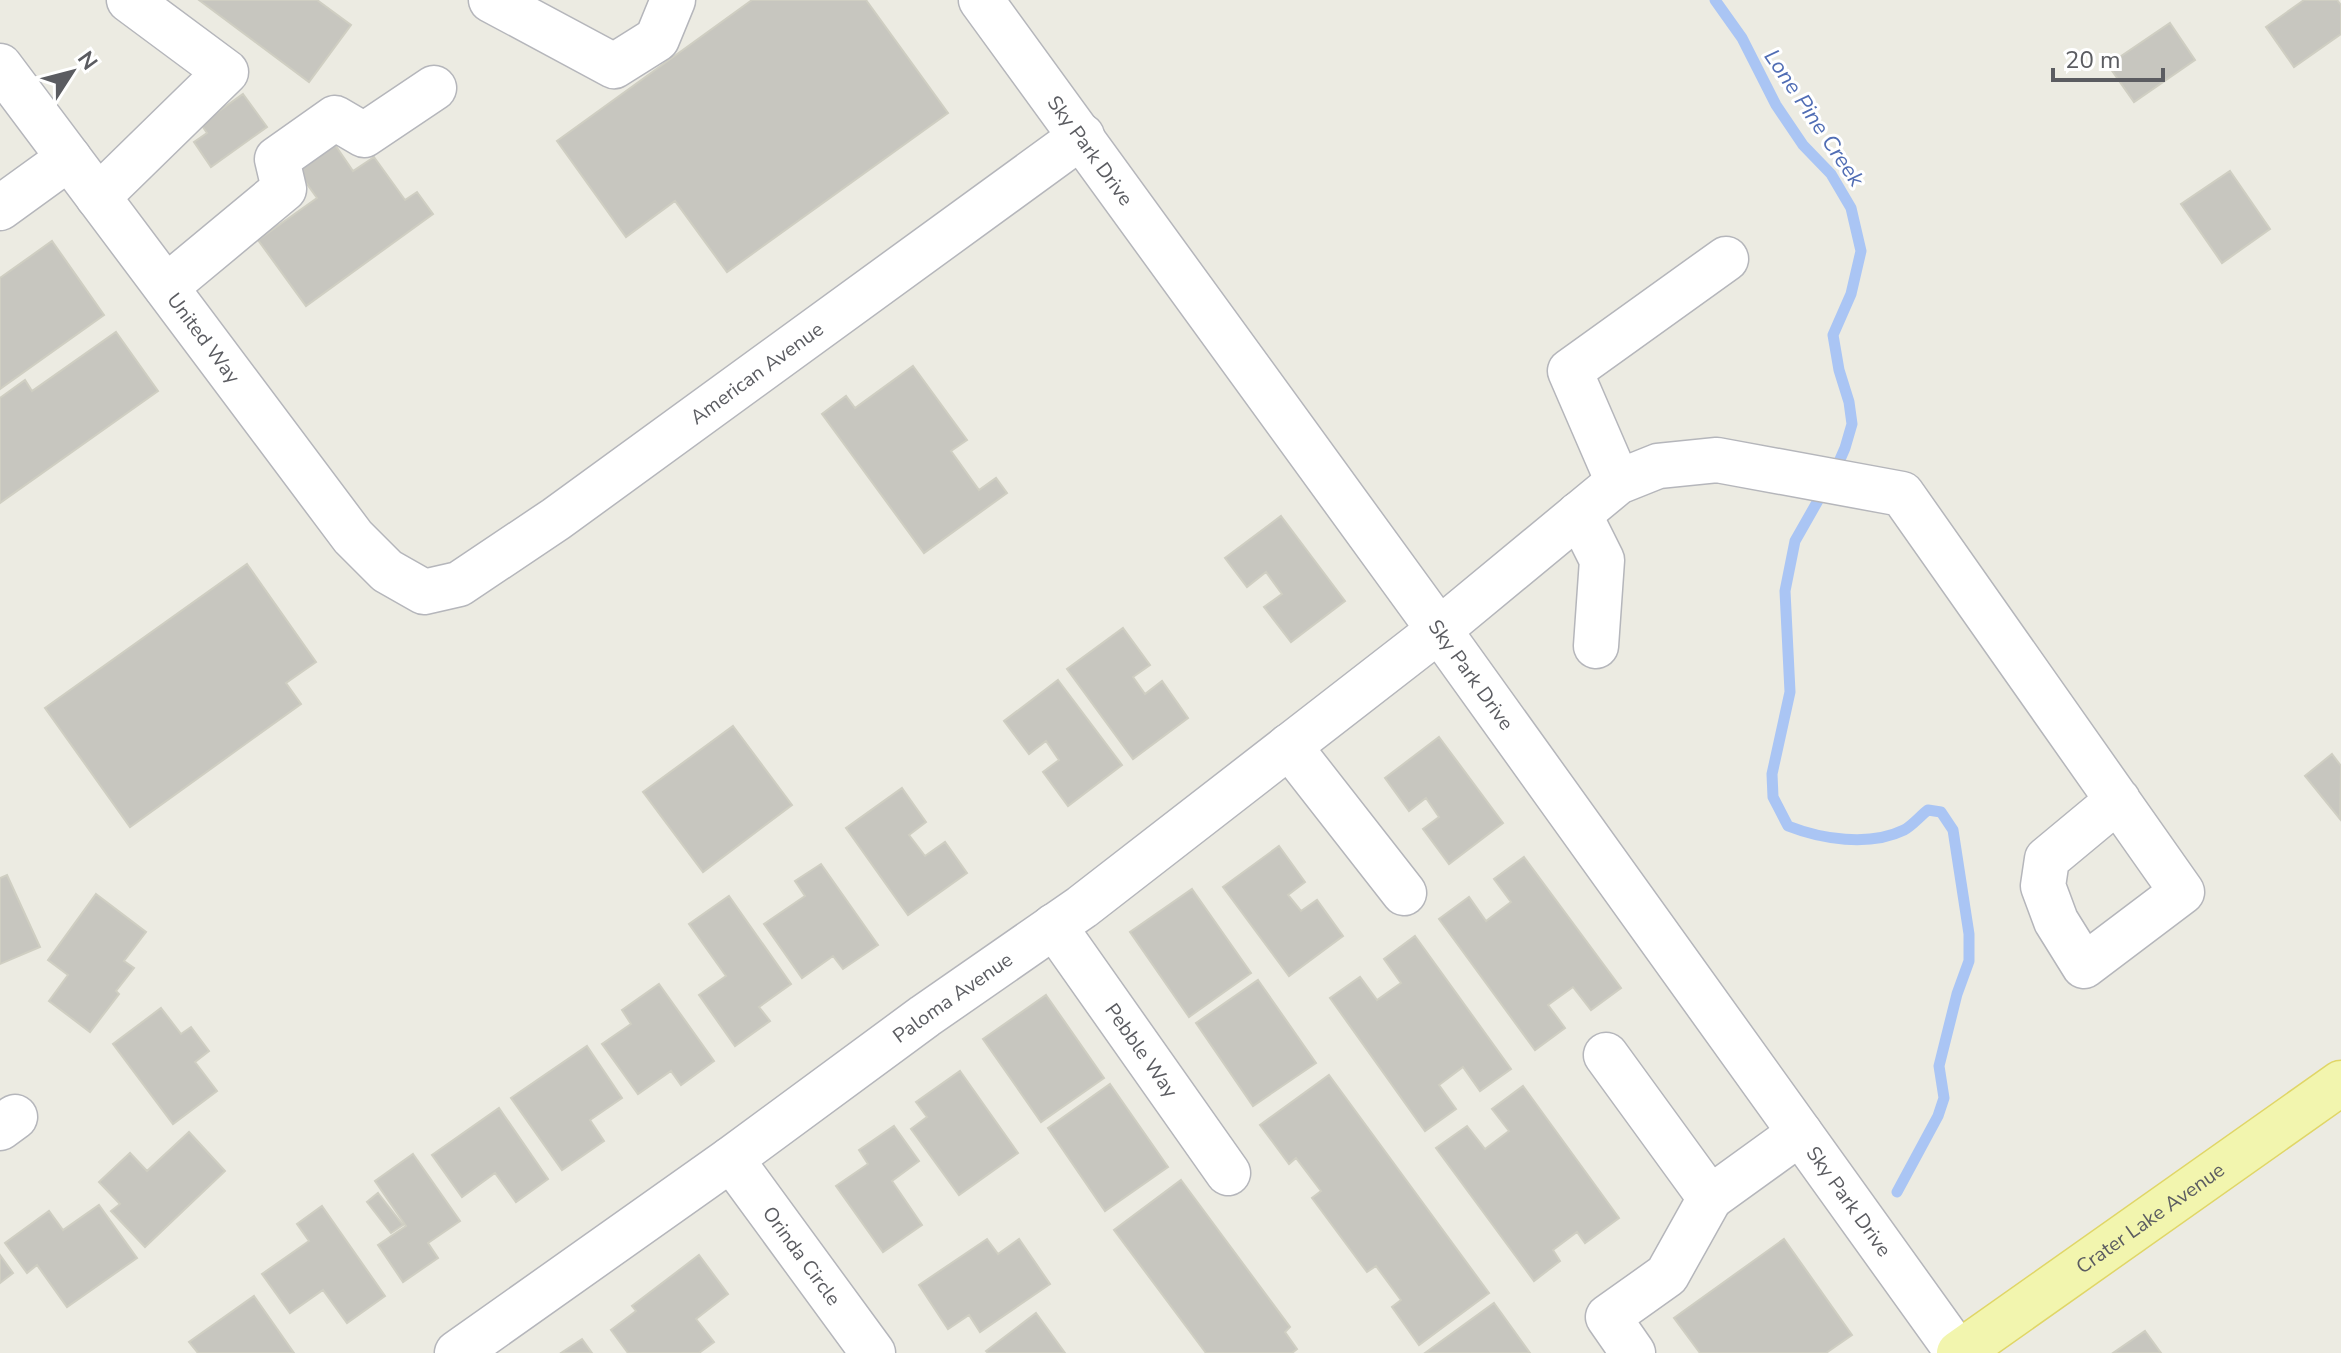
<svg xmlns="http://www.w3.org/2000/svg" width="2341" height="1353" viewBox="0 0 2341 1353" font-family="'Nunito Sans',sans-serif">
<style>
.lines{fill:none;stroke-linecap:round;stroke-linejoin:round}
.stream{stroke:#aac5f4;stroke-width:11}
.building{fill:#c7c6bf;stroke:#cfcec2;stroke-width:2}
.minor-casing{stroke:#b5b6bb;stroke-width:47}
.major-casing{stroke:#e0d667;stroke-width:47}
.minor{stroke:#fff;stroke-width:44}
.major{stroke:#f2f5ae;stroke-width:44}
.labels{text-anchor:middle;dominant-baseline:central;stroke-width:6;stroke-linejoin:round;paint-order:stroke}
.street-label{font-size:20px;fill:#5b5c61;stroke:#fff}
.water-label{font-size:22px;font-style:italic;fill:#506db4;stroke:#fff}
</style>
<rect width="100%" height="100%" fill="#ecebe2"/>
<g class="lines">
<path class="stream" d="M1715 0 1742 38 1776 105 1803 145 1831 174 1851 208 1861 251 1851 294 1833 335 1839 370 1849 402 1852 424 1845 448 1835 471
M1824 490 1795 541 1785 591 1790 692 1772 774 1773 797 1788 826C1821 839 1869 847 1904 830 1912 826 1920 816 1928 810L1941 812 1953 830 1969 934V961L1957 994 1939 1066 1944 1098 1938 1116 1897 1192"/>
</g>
<path class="building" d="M199 0H317L351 25 309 82Z
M752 0H866L948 113 727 272 675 201 626 237 557 141Z
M2304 0H2337L2341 5V34L2294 67 2266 27Z
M2170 23 2195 60 2134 102 2108 65Z
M243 94 267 127 211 167 194 142 207 133 201 124Z
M331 139 353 171 374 157 405 200 417 192 433 214 306 306 258 240 317 198 294 166Z
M2230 171 2270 229 2222 263 2181 204Z
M52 241 104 315 0 389V278Z
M116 332 158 391 0 503V398L25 380 32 391Z
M913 366 967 440 951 451 979 490 996 478 1007 493 924 553 822 414 846 396 855 408Z
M1281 516 1345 601 1291 642 1264 607 1282 594 1266 572 1247 587 1225 558Z
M247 564 316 662 286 683 301 704 130 827 45 708Z
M1123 628 1150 665 1133 677 1145 694 1162 681 1188 718 1133 759 1067 669Z
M1058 680 1122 765 1068 806 1043 772 1059 760 1046 741 1029 754 1004 721Z
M733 726 792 805 703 872 643 792Z
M1439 737 1503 823 1449 864 1423 829 1439 817 1426 798 1409 811 1385 778Z
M2332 754 2341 766 2340 819 2305 776Z
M902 788 926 822 909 835 925 856 945 842 967 873 908 915 846 828Z
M1279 846 1305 882 1288 895 1301 911 1317 900 1343 936 1289 976 1223 887Z
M1524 857 1621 988 1591 1010 1573 987 1548 1005 1565 1028 1535 1050 1439 919 1469 897 1486 921 1511 902 1494 879Z
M821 864 878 945 843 969 833 956 802 978 764 924 805 896 795 881Z
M7 875 40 947 0 964V878Z
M1192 889 1251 973 1189 1017 1130 932Z
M96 894 146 932 124 961 134 968 116 991 119 994 90 1032 49 1001 68 975 48 960Z
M729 896 791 984 759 1007 770 1021 735 1046 699 995 726 976 689 924Z
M1415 936 1511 1069 1480 1091 1463 1067 1439 1085 1456 1109 1425 1131 1330 998 1360 977 1377 1000 1401 983 1384 959Z
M1258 980 1316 1063 1253 1106 1196 1023Z
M659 984 714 1061 681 1085 671 1071 638 1094 602 1044 631 1024 622 1010Z
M1046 995 1104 1078 1041 1122 983 1039Z
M161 1008 181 1034 191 1027 209 1051 195 1062 217 1091 173 1124 113 1044Z
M587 1046 622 1098 590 1120 604 1141 562 1170 511 1098Z
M960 1071 1018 1153 959 1195 911 1129 927 1117 916 1102Z
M1329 1075 1489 1293 1419 1345 1392 1307 1401 1300 1376 1266 1367 1272 1312 1198 1321 1191 1296 1158 1289 1164 1260 1125Z
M1110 1084 1168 1167 1105 1211 1048 1128Z
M1523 1086 1619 1218 1585 1243 1577 1232 1553 1250 1560 1261 1534 1281 1436 1148 1467 1126 1485 1149 1509 1131 1492 1109Z
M499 1108 548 1179 516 1202 495 1173 462 1197 432 1155Z
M894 1126 919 1161 892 1181 922 1225 883 1252 836 1186 868 1164 859 1150Z
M189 1132 225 1171 145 1247 111 1211 120 1204 99 1182 130 1153 147 1171Z
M413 1154 460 1221 428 1243 438 1258 403 1282 378 1245 406 1226 375 1181Z
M1181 1180 1290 1327 1285 1332 1297 1349 1292 1353H1206L1114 1230Z
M378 1193 403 1225 391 1233 367 1202Z
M99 1205 137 1258 67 1307 37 1265 27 1273 5 1243 49 1211 63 1230Z
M322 1206 385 1296 347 1323 323 1290 290 1313 262 1274 309 1241 297 1224Z
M987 1239 998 1254 1019 1239 1050 1284 980 1332 969 1315 948 1329 919 1285Z
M1784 1239 1852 1335 1826 1353H1700L1674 1318Z
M0 1255 13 1273 0 1283Z
M699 1255 728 1294 696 1319 714 1342 699 1353H628L611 1330 636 1311 632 1306Z
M254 1296 294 1353H198L189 1342Z
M1494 1303 1530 1353H1425Z
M1036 1313 1065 1353H988L986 1351Z
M2145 1331 2161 1353H2113Z
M582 1339 592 1353H561Z"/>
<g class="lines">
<g class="minor-casing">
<g id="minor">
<path d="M491 0 614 66 657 39 673 0"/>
<path id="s1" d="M981 0 1439 630 1958 1353"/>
<path id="s2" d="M0 66 353 537 387 571 424 592 459 584 556 519 1082 136"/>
<path d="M98 197 226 72 129 0"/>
<path d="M0 208 69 158"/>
<path d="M166 287 284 189 277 159 335 118 364 135 434 88"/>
<path d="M1618 482 1570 371 1726 259"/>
<path d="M1579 514 1602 560 1596 646"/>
<path d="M1289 746 1404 893"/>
<path id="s3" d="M1054 926 1228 1173"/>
<path d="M1606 1055 1710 1198 1800 1133"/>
<path d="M0 1128 15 1117"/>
<path id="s4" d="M731 1159 873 1353"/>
<path id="s5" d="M457 1353 731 1159 925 1016 1082 907 1439 630 1618 482 1658 466 1717 460 1902 494 2182 892 2084 966 2056 921 2043 886 2047 859 2118 800"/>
<path d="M1633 1353 1608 1317 1667 1275 1710 1198"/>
</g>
</g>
<g class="major-casing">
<g id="major">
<path id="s6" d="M1959 1353 2341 1083"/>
</g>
</g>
<use href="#minor" class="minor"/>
<use href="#major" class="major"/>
</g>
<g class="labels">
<g class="street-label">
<text stroke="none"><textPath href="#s1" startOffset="186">Sky Park Drive</textPath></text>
<text stroke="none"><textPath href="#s2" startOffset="340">United Way</textPath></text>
<text stroke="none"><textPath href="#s2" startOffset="1080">American Avenue</textPath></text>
<text stroke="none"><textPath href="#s1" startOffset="834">Sky Park Drive</textPath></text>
<text stroke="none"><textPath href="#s5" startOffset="610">Paloma Avenue</textPath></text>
<text stroke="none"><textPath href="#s3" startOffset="152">Pebble Way</textPath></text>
<text stroke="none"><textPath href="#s1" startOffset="1482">Sky Park Drive</textPath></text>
<text stroke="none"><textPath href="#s6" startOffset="234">Crater Lake Avenue</textPath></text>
<text stroke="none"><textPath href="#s4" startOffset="120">Orinda Circle</textPath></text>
</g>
<g class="water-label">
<text transform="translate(1814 118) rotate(56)">Lone Pine Creek</text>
</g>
</g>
<g transform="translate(72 72) rotate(54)" stroke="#ffffff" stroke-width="6" paint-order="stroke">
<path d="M0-6L14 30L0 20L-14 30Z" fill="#5b5c61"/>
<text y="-12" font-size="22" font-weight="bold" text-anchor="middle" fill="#5b5c61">N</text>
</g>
<path d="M2053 68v12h110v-12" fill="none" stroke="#5b5c61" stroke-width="4"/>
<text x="2065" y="68" font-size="24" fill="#5b5c61" stroke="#ffffff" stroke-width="6" paint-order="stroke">20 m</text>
</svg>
